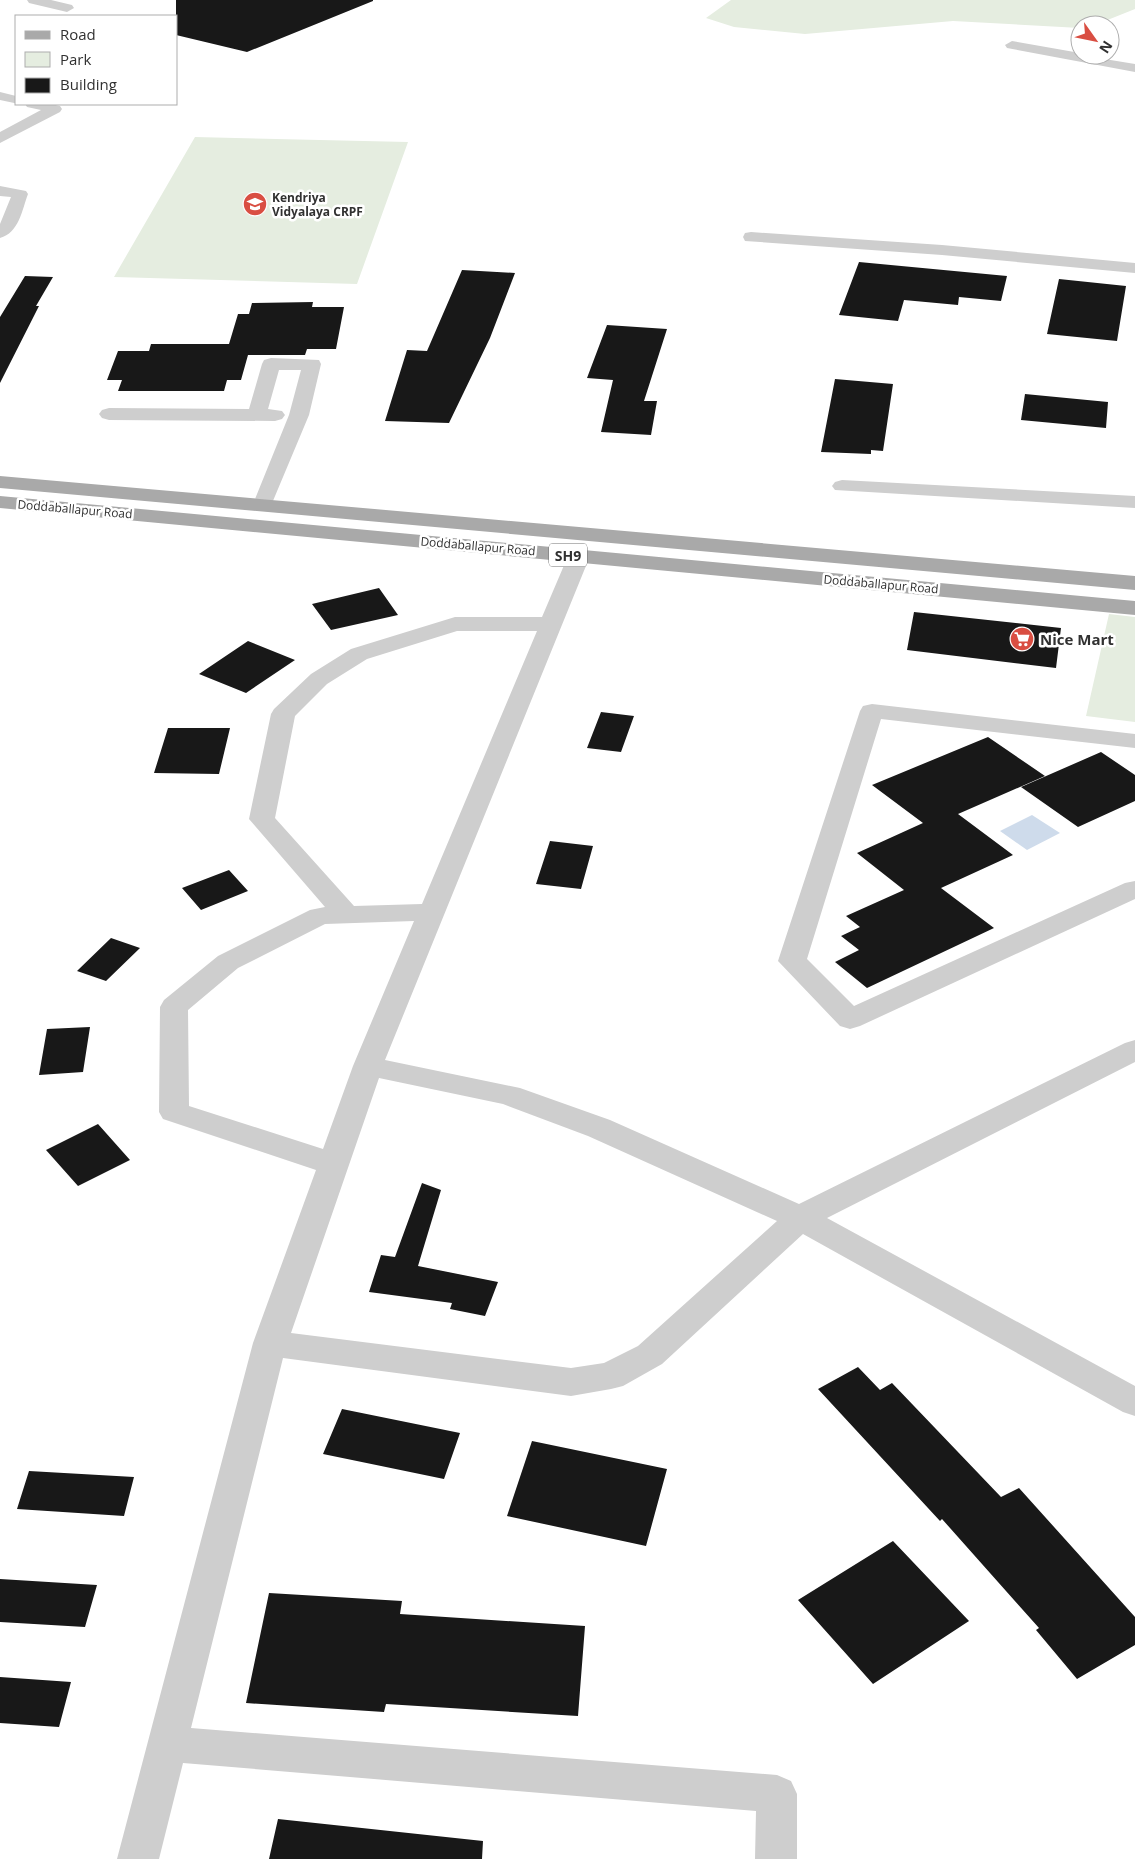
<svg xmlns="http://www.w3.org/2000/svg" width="1135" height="1859" viewBox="0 0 1135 1859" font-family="'Open Sans',sans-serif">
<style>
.green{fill:#e5ede0}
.water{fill:#cedbeb}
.building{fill:#181818}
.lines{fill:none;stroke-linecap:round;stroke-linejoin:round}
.minor{fill:#cecece;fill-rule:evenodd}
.major{fill:#a9a9a9;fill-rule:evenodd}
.labels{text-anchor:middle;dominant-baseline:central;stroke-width:5;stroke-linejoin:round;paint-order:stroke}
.far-poi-label{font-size:12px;font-weight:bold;fill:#313131;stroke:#fff;text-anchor:start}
.far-street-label{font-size:12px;fill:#313131;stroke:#fff}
.shield{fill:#fff;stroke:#6f6f6f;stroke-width:1}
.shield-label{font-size:14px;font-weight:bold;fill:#313131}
.poi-label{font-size:15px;font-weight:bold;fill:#313131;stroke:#fff;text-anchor:start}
</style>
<rect width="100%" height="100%" fill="#fff"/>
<path class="green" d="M731 0H1135V9L1095 25H1080V28L953 21 805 34 734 27 706 18Z
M195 137 408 142 357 284 114 277Z
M1109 614 1135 617V722L1086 716Z"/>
<path class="water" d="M1032 815 1060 833 1027 850 1000 831Z"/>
<path class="building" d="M176 0H373V1L247 52 176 35Z
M859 262 1007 276 1001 301 959 297 958 305 904 300 898 321 839 315Z
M462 270 515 273 490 338 449 423 385 421 407 350 427 351Z
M25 276 53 277 36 306H39L0 383V317Z
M1059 279 1126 286 1117 341 1047 334Z
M313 302 312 307H344L336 349H307L305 355H248L241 380H227L224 391H118L122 380H107L118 351H149L151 344H229L238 314H249L252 303Z
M607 325 667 329 644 401H657L651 435 601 432 613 380 587 378Z
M835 379 893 384 883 451 871 450V454L821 452Z
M1025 394 1108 402 1106 428 1021 420Z
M379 588 398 615 331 630 312 604Z
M914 612 1061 628 1056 668 907 650Z
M248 641 295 660 246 693 199 674Z
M601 712 634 716 621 752 587 748Z
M168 728H230L219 774 154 773Z
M988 737 1045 776 958 814 1013 855 941 888 994 928 867 988 835 962 859 950 841 936 860 927 846 916 904 890 857 853 923 823 872 785Z
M1101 752 1135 775V801L1078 827 1021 787Z
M550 841 593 846 581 889 536 884Z
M229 870 248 891 201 910 182 888Z
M111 938 140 948 106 981 77 971Z
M90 1027 83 1072 39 1075 47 1029Z
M98 1124 130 1160 78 1186 46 1150Z
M422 1183 441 1190 418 1266 498 1282 485 1316 450 1309 452 1303 369 1292 381 1255 395 1257Z
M858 1367 880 1390 892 1383 1001 1497 1019 1488 1135 1617V1645L1077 1679 1036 1630 1039 1628 942 1519 940 1521 818 1389Z
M342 1409 460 1433 444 1479 323 1454Z
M532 1441 667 1469 646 1546 507 1516Z
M29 1471 134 1477 124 1516 17 1509Z
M893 1541 969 1621 873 1684 798 1600Z
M0 1579 97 1585 85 1627 0 1622Z
M269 1593 402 1601 400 1614 585 1626 578 1716 386 1704 384 1712 246 1703Z
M0 1677 71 1682 59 1727 0 1723Z
M278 1819 483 1841 482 1859H269Z"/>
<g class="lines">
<path class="minor" d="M27 0H51L72 5 74 8 67 12 29 3Z
M1012 41 1080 53V55L1135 64V72L1007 48 1005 45Z
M0 92 16 96V104H19L0 100Z
M25 104H51L60 106 62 109 60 112 0 143V132L41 110 27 107Z
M0 186 26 191 28 194C22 210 19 233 0 238V224L11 197 0 196Z
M751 232 942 245 1135 263V273L942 255 745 241 743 237 745 233Z
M271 358 319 360 321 364 309 415 270 508 263 510 256 508 253 504 289 415 301 370H279L268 409 282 411 285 415 282 419 275 421 109 420 102 418 99 414 102 410 109 408 249 409 262 364 264 360Z
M842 480 1135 496V508L835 490 832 486 835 482Z
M579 549 587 551 590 556 385 1060 520 1088 610 1120 799 1204 1125 1043 1135 1040V1062L827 1218 1135 1386V1416L1123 1412 803 1234 662 1364 623 1386 611 1389 571 1396 283 1358 191 1728 777 1775 791 1781 797 1794V1859H755L756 1811 183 1763 159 1859H117L253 1343 316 1170 163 1119 159 1112 160 1007 164 1000 218 956 310 910 325 907 249 819 271 714 274 709 311 674 351 649 455 617H542L568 556 571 551ZM457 631H537L422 904 354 906 275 818 295 716 327 684 367 659ZM414 921 353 1066 323 1149 189 1106 188 1010 238 968 325 924ZM379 1078 503 1104 588 1136 777 1221 638 1346 604 1363 571 1368 291 1333Z
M872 704 1135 734V748L881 719 807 959 854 1006 1125 883 1135 881V899L860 1026 850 1029 840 1026 778 961 860 711 863 706Z"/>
<path class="major" d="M0 476 1135 576V590L0 488Z
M0 496 1135 601V615L0 508Z"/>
</g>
<defs>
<g id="school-disc" transform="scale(1.25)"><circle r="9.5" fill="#d94e42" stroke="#fff"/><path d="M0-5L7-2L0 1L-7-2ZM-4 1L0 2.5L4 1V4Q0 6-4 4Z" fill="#fff"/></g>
<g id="supermarket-disc" transform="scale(1.25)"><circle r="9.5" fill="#d94e42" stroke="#fff"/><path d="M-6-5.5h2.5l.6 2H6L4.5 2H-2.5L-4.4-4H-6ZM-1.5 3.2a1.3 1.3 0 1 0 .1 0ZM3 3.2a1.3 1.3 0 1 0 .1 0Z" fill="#fff"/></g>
</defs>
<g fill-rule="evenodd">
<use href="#school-disc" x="255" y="204"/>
<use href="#supermarket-disc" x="1022" y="639"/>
</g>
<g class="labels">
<g class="far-poi-label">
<text x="272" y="197">Kendriya<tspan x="272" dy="14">Vidyalaya CRPF</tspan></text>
</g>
<g class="far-street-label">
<text transform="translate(75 509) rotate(5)">Doddaballapur Road</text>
<text transform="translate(478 546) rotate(5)">Doddaballapur Road</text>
<text transform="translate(881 584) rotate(5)">Doddaballapur Road</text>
</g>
<rect class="shield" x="549" y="543.5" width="38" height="23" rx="4"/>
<g class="shield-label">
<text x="568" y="555">SH9</text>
</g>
<g class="poi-label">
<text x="1040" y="639">Nice Mart</text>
</g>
</g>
<rect x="15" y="15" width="162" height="90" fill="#ffffff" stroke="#adadad"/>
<rect x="25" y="31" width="25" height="8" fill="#a9a9a9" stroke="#adadad"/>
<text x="60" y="40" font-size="15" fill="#313131">Road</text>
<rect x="25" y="52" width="25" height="15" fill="#e5ede0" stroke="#adadad"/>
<text x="60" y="65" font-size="15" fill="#313131">Park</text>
<rect x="25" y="78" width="25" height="15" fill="#181818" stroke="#adadad"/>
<text x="60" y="90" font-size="15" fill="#313131">Building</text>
<g transform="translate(1095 40) rotate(123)"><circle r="24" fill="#ffffff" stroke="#adadad"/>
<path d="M0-4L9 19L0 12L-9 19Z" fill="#d94e42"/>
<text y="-8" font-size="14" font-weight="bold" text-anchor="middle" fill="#313131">N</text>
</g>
</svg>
